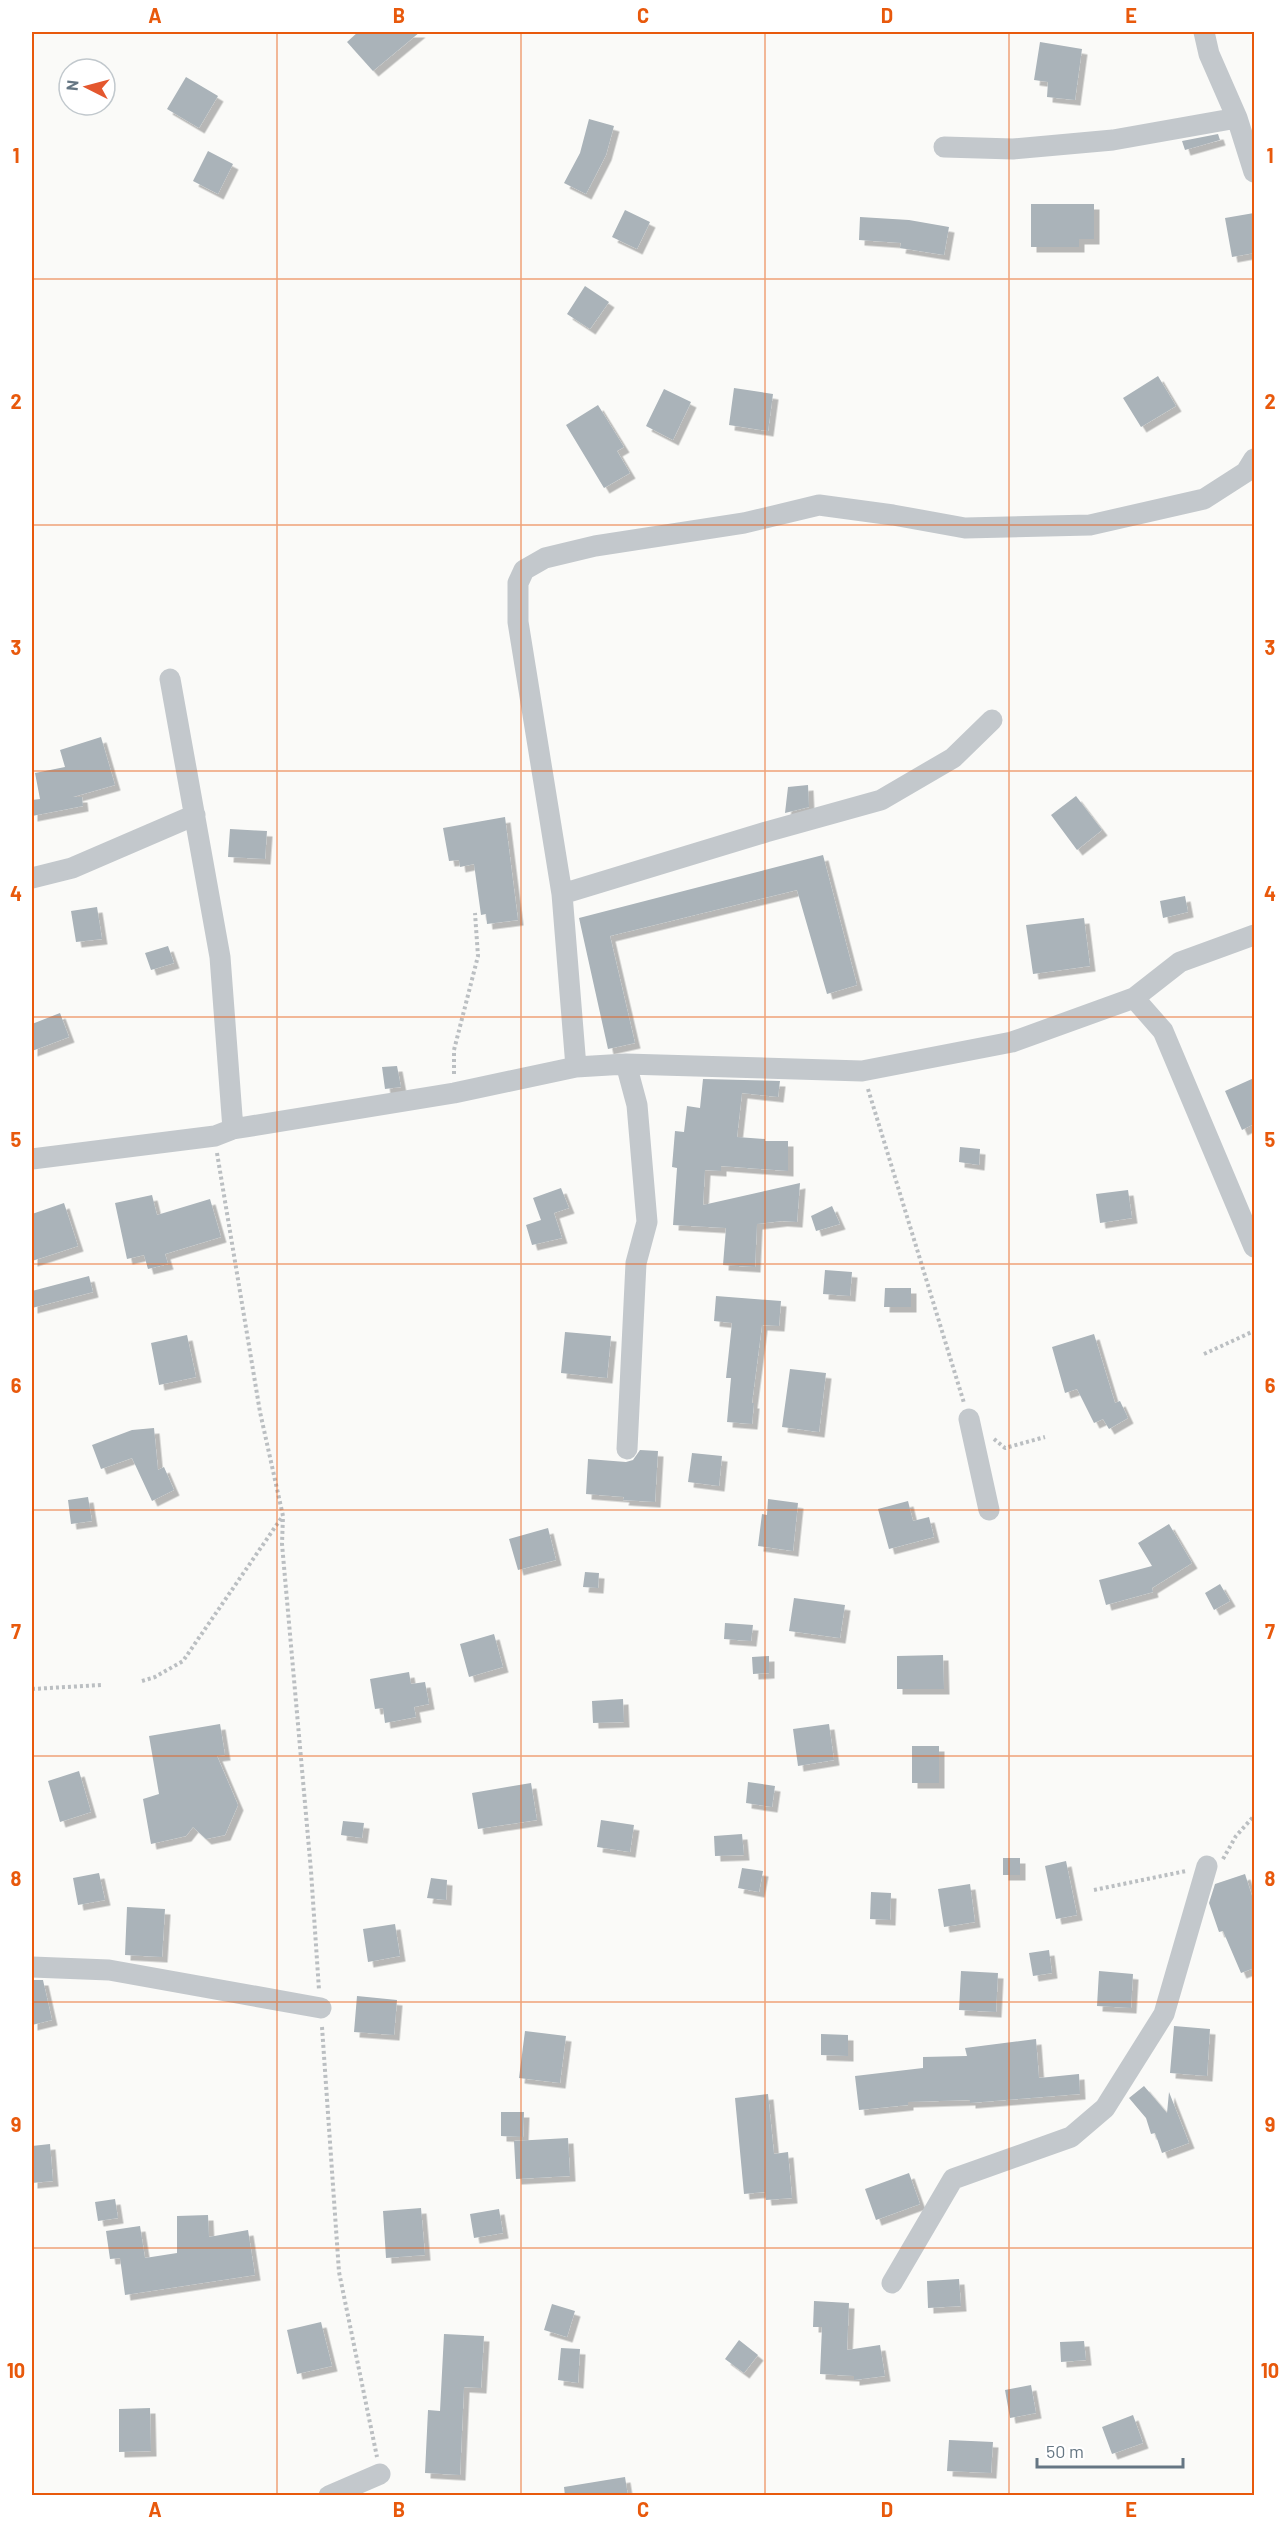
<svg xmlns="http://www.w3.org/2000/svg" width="1286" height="2527" viewBox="0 0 1286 2527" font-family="Barlow,sans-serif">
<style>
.building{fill:#aab3b9;filter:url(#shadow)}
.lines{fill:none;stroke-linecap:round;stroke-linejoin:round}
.path{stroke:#bbbfc2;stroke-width:4;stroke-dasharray:3 3;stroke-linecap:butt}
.street{stroke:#c3c8cc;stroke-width:21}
.grid{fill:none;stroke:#e8590c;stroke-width:1.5;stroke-opacity:0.55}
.neatline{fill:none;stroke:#e8590c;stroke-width:2}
.grid-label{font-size:20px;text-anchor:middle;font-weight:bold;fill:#e8590c}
</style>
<defs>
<filter id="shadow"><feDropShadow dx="5.5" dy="5.5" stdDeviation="0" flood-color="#0004"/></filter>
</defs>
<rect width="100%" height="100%" fill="#fafaf8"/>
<path class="building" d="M358 32H420L373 71 347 42Z
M1040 42 1082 49 1075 100 1047 97 1048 82 1034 80Z
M186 77 218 96 199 128 167 109Z
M589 119 614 126 606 155 586 194 564 183 580 153Z
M1218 134 1220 140 1185 150 1182 141Z
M208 151 233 164 218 194 193 181Z
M1031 204H1094V239H1079V247H1031Z
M625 210 650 222 637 249 612 237Z
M1254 213V253L1232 257 1225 218Z
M860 217 909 220 949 227 944 255 900 248 901 243 859 240Z
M585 286 609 302 590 329 567 314Z
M1158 376 1176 406 1141 427 1123 398Z
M734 388 773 394 768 431 729 425Z
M664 389 691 402 673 440 646 426Z
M598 405 624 447 617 451 630 473 604 488 566 425Z
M101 737 115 785 73 797H82L83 806 32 816V800L40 799 35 773 65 767 60 750Z
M808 785 809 807 785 813 788 787Z
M1076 796 1102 830 1077 850 1051 815Z
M505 817 518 920 487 924 486 914 481 915 474 864 460 867 459 860 449 861 443 828Z
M230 829 267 831 265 859 228 857Z
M823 855 857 985 827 994 797 890 610 936 635 1043 608 1049 579 918Z
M1185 896 1188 912 1163 918 1160 901Z
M97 907 102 939 76 942 71 911Z
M1084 918 1090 966 1033 974 1026 925Z
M168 946 174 963 151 970 145 953Z
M60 1013 69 1037 32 1051V1024Z
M397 1066 401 1087 385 1089 382 1067Z
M1254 1078V1124L1242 1130 1225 1091Z
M703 1079 780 1081 778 1097 742 1093 737 1137 765 1139V1141H788V1171L721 1166V1171L705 1170 703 1205 800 1183 797 1222 782 1221 757 1224 755 1267 723 1265 726 1228 673 1225 677 1168 672 1167 675 1131 684 1132 687 1106 700 1108Z
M960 1147 980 1149 979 1165 959 1162Z
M561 1188 569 1208 554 1213 562 1238 532 1245 526 1225 541 1220 533 1198Z
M1128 1190 1132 1218 1100 1223 1096 1194Z
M152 1195 157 1215 210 1199 221 1237 165 1254 168 1264 148 1269 144 1255 127 1259 115 1203Z
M64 1203 78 1246 32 1261V1214Z
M832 1206 840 1224 816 1231 811 1216Z
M825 1270 852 1272 850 1296 823 1294Z
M89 1276 93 1292 32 1308V1291Z
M885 1288H911V1307H884Z
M716 1296 781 1301 779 1326 762 1325 752 1403H754L752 1424 727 1422 731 1378H726L732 1323 714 1321Z
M565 1332 611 1336 607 1378 561 1373Z
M1094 1334 1115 1403 1120 1401 1128 1418 1109 1429 1103 1419 1094 1423 1077 1389 1065 1393 1052 1347Z
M187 1335 196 1377 159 1385 151 1343Z
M790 1369 826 1373 819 1432 782 1427Z
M154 1428 158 1470 164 1467 174 1490 152 1501 132 1458 101 1469 92 1445 132 1430Z
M640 1450 658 1451 655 1502 623 1500 624 1497 586 1494 588 1459 626 1462 633 1460Z
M692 1453 722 1456 719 1486 688 1482Z
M88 1497 92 1521 71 1524 68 1500Z
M768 1499 798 1503 793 1551 758 1546 762 1514 767 1515Z
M908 1501 913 1521 929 1517 934 1537 889 1549 878 1509Z
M1169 1524 1192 1563 1152 1588 1153 1592 1106 1605 1099 1580 1152 1566 1138 1543Z
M548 1528 556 1560 518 1570 509 1539Z
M585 1572 599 1573 598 1588 583 1587Z
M1220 1584 1230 1601 1214 1610 1205 1593Z
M794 1598 845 1605 840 1638 789 1631Z
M725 1623 753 1625 751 1641 724 1639Z
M494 1634 503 1667 469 1677 460 1644Z
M943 1655 944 1689H897V1656Z
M769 1656V1673L753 1674 752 1657Z
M409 1672 411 1684 425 1682 429 1704 414 1707 416 1717 385 1723 383 1708 375 1709 370 1679Z
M623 1699 624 1722 593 1723 592 1701Z
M220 1724 225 1755 217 1756 238 1805 225 1835 206 1839 193 1827 186 1836 151 1844 143 1799 159 1794 149 1736Z
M829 1724 834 1760 798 1766 793 1729Z
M912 1746H939V1783H912Z
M79 1771 91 1812 60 1822 48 1781Z
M748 1782 775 1786 772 1807 746 1803Z
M531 1783 537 1820 478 1829 472 1793Z
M601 1820 634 1825 630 1852 597 1847Z
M343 1821 364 1823 362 1838 341 1835Z
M742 1834 744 1855 715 1856 714 1836Z
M1003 1858H1020V1875H1003Z
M1066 1861 1077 1915 1056 1919 1045 1866Z
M742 1868 763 1871 759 1892 738 1888Z
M99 1873 105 1900 78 1905 73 1878Z
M1245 1874 1254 1902V1968L1241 1973 1223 1931 1219 1932 1209 1903 1215 1884Z
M431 1878 447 1880 446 1900 427 1898Z
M970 1884 975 1922 944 1927 938 1889Z
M871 1892 891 1893 890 1920 870 1919Z
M127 1907 165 1909 162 1957 125 1955Z
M395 1924 400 1956 368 1962 363 1929Z
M1049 1950 1052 1973 1033 1976 1029 1953Z
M961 1971 998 1973 996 2012 959 2010Z
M1099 1971 1133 1974 1131 2008 1097 2006Z
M32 1980H43L52 2020 32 2025Z
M357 1996 397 2000 394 2035 354 2032Z
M1174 2026 1210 2029 1207 2076 1170 2073Z
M525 2031 566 2036 560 2083 519 2078Z
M821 2034 848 2035V2056L821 2055Z
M1036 2039 1039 2078 1079 2074 1080 2094 970 2103V2100L908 2102V2105L859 2110 855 2076 923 2068V2057L967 2056 965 2048Z
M1144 2086 1167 2113 1169 2092 1189 2143 1162 2153 1155 2133 1151 2134 1146 2118 1129 2098Z
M768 2094 774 2154 788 2152 792 2198 766 2200 765 2192 744 2194 735 2098Z
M501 2112H524L523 2137 501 2136Z
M568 2138 570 2176 516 2179 514 2141Z
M50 2144 53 2181 32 2183V2146Z
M909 2173 920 2204 876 2220 865 2189Z
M115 2199 118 2218 98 2221 95 2202Z
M421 2208 425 2255 386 2258 383 2211Z
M499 2209 503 2233 474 2238 470 2214Z
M208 2215 209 2237 248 2230 255 2275 125 2295 120 2258 110 2259 106 2231 140 2226 145 2258 177 2253V2216Z
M959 2279 961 2306 928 2308 927 2281Z
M814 2301 849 2303 847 2350 880 2345 885 2376 854 2380V2376L820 2374 822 2327H813Z
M552 2304 575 2311 567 2337 544 2330Z
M321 2322 332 2366 297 2374 287 2330Z
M444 2334 484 2336 481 2388 464 2387 460 2475 425 2473 428 2410 440 2411Z
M739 2340 758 2355 744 2373 725 2359Z
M1084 2341 1086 2360 1061 2362 1060 2342Z
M561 2348 580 2349 578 2383 558 2380Z
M1031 2385 1036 2413 1010 2418 1005 2390Z
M150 2408 151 2451 119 2452V2409Z
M1133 2415 1143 2443 1112 2454 1102 2427Z
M949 2440 993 2442 991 2473 947 2471Z
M625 2477 628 2496H565L564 2487Z"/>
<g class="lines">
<path class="path" d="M454 1074V1050L478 956 475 913
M868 1089 964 1403
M217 1153 260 1412 283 1516 282 1544 311 1871 319 1990
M1204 1354 1254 1331
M994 1439 1005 1448 1045 1437
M142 1681 155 1677 183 1661 282 1517
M32 1689 101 1685
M1223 1859 1236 1836 1254 1816
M1094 1890 1186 1871
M322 2027 339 2272 377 2457"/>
<path class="street" d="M1204 32 1209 54 1237 118 1254 172
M944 147 1013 149 1113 140 1237 118
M170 679 220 957 233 1129
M32 878 72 868 195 815
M562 894 766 832 881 800 953 758 992 720
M1134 998 1163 1031 1254 1247
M626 1064 637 1105 647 1222 636 1263 627 1449
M576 1067 562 894 518 622V583L524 570 545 558 595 546 744 523 819 505 893 515 965 528 1090 525 1204 499 1246 472 1254 459
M32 1159 215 1136 233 1129 454 1093 576 1067 626 1064 862 1071 1012 1042 1134 998 1180 962 1254 935
M969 1419 989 1510
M32 1967 109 1970 321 2008
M892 2283 953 2179 1071 2137 1105 2108 1164 2014 1207 1866
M329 2496 380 2474"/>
</g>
<path class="grid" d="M277 32V2496M521 32V2496M765 32V2496M1009 32V2496M32 279H1254M32 525H1254M32 771H1254M32 1017H1254M32 1264H1254M32 1510H1254M32 1756H1254M32 2002H1254M32 2248H1254"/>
<rect width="1286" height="2527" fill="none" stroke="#ffffff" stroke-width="66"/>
<g transform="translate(87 87) rotate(276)"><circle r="28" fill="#ffffff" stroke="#c1c8cd" stroke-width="1.5"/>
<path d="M0-4.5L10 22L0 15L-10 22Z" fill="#e4572e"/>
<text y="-9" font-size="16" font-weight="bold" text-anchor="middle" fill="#657683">N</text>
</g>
<path d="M1037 2458v9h146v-9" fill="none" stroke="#657683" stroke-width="3"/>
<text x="1046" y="2458" font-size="18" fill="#657683" stroke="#ffffff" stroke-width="4.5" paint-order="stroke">50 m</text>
<rect x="33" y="33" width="1220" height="2461" class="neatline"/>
<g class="grid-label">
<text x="155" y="23">A</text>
<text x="399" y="23">B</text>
<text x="643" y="23">C</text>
<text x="887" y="23">D</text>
<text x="1131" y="23">E</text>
<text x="16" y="163">1</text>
<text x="1270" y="163">1</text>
<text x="16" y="409">2</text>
<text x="1270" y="409">2</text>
<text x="16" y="655">3</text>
<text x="1270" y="655">3</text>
<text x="16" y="901">4</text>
<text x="1270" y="901">4</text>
<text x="16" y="1147">5</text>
<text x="1270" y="1147">5</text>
<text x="16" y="1393">6</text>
<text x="1270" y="1393">6</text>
<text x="16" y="1639">7</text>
<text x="1270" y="1639">7</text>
<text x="16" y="1886">8</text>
<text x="1270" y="1886">8</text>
<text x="16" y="2132">9</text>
<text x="1270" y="2132">9</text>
<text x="16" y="2378">10</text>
<text x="1270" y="2378">10</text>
<text x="155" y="2517">A</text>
<text x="399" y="2517">B</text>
<text x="643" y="2517">C</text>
<text x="887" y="2517">D</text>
<text x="1131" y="2517">E</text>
</g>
</svg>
